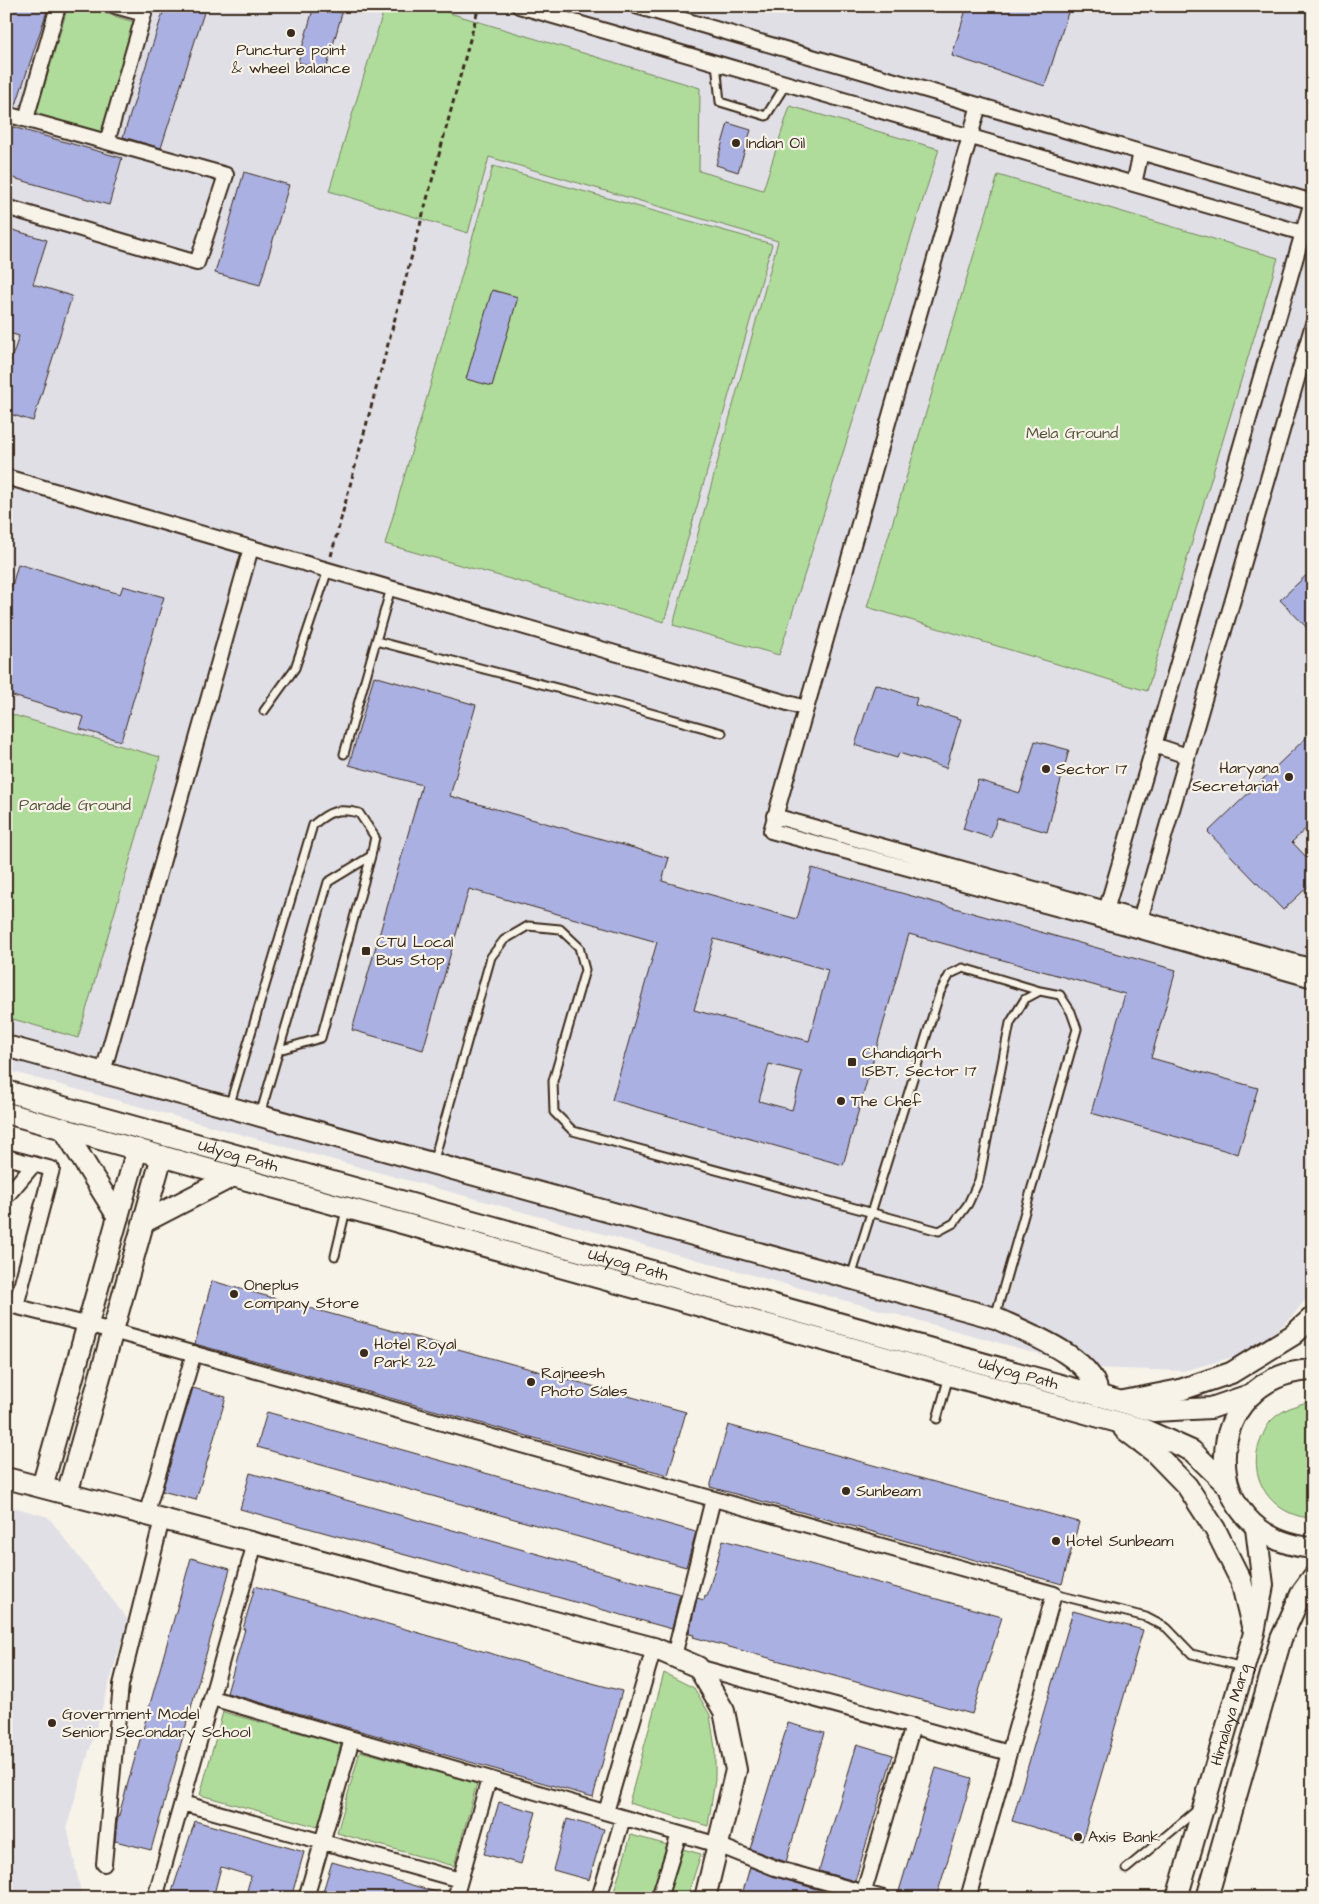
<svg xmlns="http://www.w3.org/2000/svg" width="1319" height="1904" viewBox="0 0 1319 1904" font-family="'Architects Daughter',sans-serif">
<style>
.built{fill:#e0dfe6}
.green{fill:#afdc9b;stroke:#75835c}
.building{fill:#aab0e1;stroke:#3b2a1e;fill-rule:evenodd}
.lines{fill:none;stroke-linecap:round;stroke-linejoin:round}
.lane-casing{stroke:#3b2a1e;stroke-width:11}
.street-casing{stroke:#3b2a1e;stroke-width:18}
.secondary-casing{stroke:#3b2a1e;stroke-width:24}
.path{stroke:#3b2a1e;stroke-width:3;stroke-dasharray:5 4;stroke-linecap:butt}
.lane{stroke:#f7f3e8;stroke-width:7}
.street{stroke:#f7f3e8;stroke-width:14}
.secondary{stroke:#f7f3e8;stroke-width:20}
.poi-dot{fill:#3b2a1e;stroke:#f7f3e8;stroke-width:2}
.labels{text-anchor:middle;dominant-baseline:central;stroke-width:4.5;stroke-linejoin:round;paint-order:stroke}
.poi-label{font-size:16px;fill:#3b2a1e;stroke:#f7f3e8;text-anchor:start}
.park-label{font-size:16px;fill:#58563d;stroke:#f7f3e8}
.street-label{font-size:16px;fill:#3b2a1e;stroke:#f7f3e8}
</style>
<rect width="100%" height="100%" fill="#f7f3e8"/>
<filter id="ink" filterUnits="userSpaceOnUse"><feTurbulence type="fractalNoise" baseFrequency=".02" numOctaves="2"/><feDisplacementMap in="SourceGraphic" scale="10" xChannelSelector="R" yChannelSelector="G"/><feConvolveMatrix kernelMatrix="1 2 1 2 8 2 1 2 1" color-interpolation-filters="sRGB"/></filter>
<g filter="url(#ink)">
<path class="built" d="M6 6H1313V1290L1291 1318 1254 1351 1184 1371 1091 1368 6 1070Z
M6 1505 48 1517 128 1620 67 1826 82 1898H6Z"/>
<path class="green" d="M68 6H81L134 22 101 133 36 114Z
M385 6H426L700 88 699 171 763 190 790 106 939 149 779 655 673 625 778 241 489 157 468 233 329 191Z
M493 166 772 244 664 622 385 544Z
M998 175 1278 258 1147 691 867 607Z
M6 713 160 757 78 1038 6 1017Z
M1308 1402H1313V1518C1271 1517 1244 1475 1262 1437 1265 1430 1268 1423 1274 1418 1284 1409 1296 1405 1308 1402Z
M664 1673 694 1688 710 1715 715 1748V1780L708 1826 629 1803Z
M223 1712 341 1744 318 1827 200 1795Z
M360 1751 477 1783 454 1866 337 1833Z
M631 1835 701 1854 687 1898H612Z"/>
<path class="building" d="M11 6H31L47 11 15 108 6 105V21Z
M165 6H206L161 148 123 137Z
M314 6 342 13 326 70 298 62Z
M967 6H1070L1045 86 952 56Z
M6 123 10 124 9 126 122 158 109 205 6 176Z
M728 123 751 130 738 172 716 165Z
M244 172 289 185 260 285 215 273Z
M6 228 47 240 33 284 72 296 33 421 6 413V376L19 336 6 332Z
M492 290 518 297 492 386 466 379Z
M18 564 120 594 123 586 164 597 121 741 80 729 84 717 6 694V584L12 586Z
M1313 569V634L1280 600Z
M374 676 476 705 450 796 669 858 662 881 797 919 812 868 1176 970 1151 1058 1258 1088 1238 1154 1091 1113 1125 994 909 934 843 1165 612 1100 657 942 469 889 423 1050 352 1030 422 785 349 765ZM714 939 828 970 809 1041 694 1010ZM769 1064 802 1072 792 1110 759 1101Z
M875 684 917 698 915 705 961 719 946 768 899 753 897 758 855 745Z
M1313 731V822L1292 842 1313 864V882L1283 910 1208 832Z
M1035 741 1069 750 1047 832 997 818 991 838 963 829 978 780 1020 793Z
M212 1281 686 1412 668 1475 195 1344Z
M193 1388 226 1397 196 1500 162 1491Z
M267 1412 696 1532 686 1567 257 1447Z
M728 1425 1079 1522 1062 1584 710 1487Z
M250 1473 680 1594 672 1629 240 1509Z
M723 1540 1002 1617 972 1714 693 1637 694 1635 689 1634 697 1598 704 1600 705 1595 707 1596Z
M191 1558 230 1569 151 1850 115 1841 117 1822Z
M255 1586 566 1675V1676L622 1691 593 1797 227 1693 245 1629H243Z
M1073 1611 1143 1630 1082 1841 1012 1821Z
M788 1723 824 1733 786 1862 750 1849Z
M857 1744 893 1755 855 1881 819 1871Z
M936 1768 972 1778 953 1843 936 1898H897Z
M499 1802 536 1812 521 1864 484 1854Z
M567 1819 604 1829 589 1880 553 1870Z
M195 1821 304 1852 291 1898H245L251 1876 221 1867 213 1898H170Z
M332 1862 443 1894 442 1898H321Z
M750 1867 773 1876 846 1898H741Z"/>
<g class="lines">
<g class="lane-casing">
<path id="lane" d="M716 63 720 102 766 116 786 84
M376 641 622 705 722 733
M264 711 295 668 328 570
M344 754 391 588
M279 1050 321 1038 371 856
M229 1107 313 825C329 811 338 808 359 813L375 837 371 856 328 882 260 1115
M433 1163 491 957 504 940 528 926 560 929 579 947 585 970 553 1081 554 1112 573 1131 939 1231 954 1223 968 1204 979 1180 1010 1023 1025 999 1040 991 1060 995 1071 1012 1077 1029 995 1317
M335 1256 346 1210
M851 1277 940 992 950 974 963 968 1040 991
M937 1419 949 1376
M1054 1594 1146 1617 1167 1628 1192 1654 1243 1667
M1126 1869 1197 1810"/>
</g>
<g class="street-casing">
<path id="street" d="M519 6 1313 236
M636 6 1313 202
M979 105 771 831 1137 930 1313 980
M6 114 226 175 197 263 6 207
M26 119 58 6
M107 142 144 14 115 6
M1134 184 1141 152
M6 477 805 708
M1154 745 1187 756
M774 816 1313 967
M1103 921 1313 198
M1137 930 1313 324
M103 1072 251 548
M6 1157 52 1169 16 1306
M6 1197 34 1164
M6 1304 113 1331 1054 1594 968 1898
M146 1515 194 1353
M674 1656 713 1499
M698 1667 1009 1753
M212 1698 718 1845 775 1868 883 1898
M182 1803 460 1880
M606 1812 654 1648
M104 1864 121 1685 162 1519
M155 1898 255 1543
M306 1898 352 1739
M455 1898 489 1779
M599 1898 623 1818
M659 1898 679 1834
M862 1898 913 1726"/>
</g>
<g class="secondary-casing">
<g id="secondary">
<path d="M6 1046 995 1318C1025 1332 1097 1358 1098 1396"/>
<path id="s1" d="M6 1091 1154 1411 1211 1408 1252 1394"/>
<path d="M6 1113 1143 1429 1192 1451 1227 1485"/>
<path d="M63 1128 118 1217"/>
<path d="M144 1222 233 1176"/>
<path d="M1313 1370C1199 1374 1192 1538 1313 1548"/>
<path d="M1124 1401 1180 1390 1231 1373 1293 1335 1313 1317"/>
<path d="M1124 1429 1154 1452 1187 1486 1215 1529 1241 1581 1252 1626"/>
<path d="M6 1478 654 1648 698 1667 724 1711 736 1770 705 1898"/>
<path d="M42 1487 137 1149"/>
<path d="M67 1494 162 1156"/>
<path id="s2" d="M1177 1898 1254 1633 1263 1585 1256 1528"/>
<path d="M1207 1898 1281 1639 1302 1592 1313 1577"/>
</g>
</g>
<path class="path" d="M331 556 479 6"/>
<use href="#lane" class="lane"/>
<use href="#street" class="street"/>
<use href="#secondary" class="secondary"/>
</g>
</g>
<g class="poi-dot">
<circle cx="291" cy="33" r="5"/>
<circle cx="736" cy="143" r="5"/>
<circle cx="1046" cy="769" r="5"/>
<circle cx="1289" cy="777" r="5"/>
<rect x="361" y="946" width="10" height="10" rx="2.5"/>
<rect x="847" y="1057" width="10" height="10" rx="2.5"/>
<circle cx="841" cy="1101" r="5"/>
<circle cx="234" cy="1294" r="5"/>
<circle cx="364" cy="1353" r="5"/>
<circle cx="531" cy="1382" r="5"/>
<circle cx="846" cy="1491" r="5"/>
<circle cx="1056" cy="1541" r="5"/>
<circle cx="52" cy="1723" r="5"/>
<circle cx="1078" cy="1837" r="5"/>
</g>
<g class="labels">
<g class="poi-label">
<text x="291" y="50" text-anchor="middle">Puncture point<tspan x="291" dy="18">&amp; wheel balance</tspan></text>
<text x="746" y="143">Indian Oil</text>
<text x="1279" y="768" text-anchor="end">Haryana<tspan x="1279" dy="18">Secretariat</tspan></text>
<text x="1056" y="769">Sector 17</text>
<text x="376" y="942">CTU Local<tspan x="376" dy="18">Bus Stop</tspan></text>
<text x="862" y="1053">Chandigarh<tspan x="862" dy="18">ISBT, Sector 17</tspan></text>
<text x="851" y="1101">The Chef</text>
<text x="244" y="1285">Oneplus<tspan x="244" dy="18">company Store</tspan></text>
<text x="374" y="1344">Hotel Royal<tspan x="374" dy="18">Park 22</tspan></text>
<text x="541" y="1373">Rajneesh<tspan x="541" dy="18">Photo Sales</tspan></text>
<text x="856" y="1491">Sunbeam</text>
<text x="1066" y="1541">Hotel Sunbeam</text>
<text x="62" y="1714">Government Model<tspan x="62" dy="18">Senior Secondary School</tspan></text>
<text x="1088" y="1837">Axis Bank</text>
</g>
<g class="park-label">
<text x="1072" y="433">Mela Ground</text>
<text x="75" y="805">Parade Ground</text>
</g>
<g class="street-label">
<text stroke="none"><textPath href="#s1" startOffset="241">Udyog Path</textPath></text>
<text stroke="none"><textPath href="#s1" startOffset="646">Udyog Path</textPath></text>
<text stroke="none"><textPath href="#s1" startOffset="1051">Udyog Path</textPath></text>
<text stroke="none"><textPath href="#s2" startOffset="191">Himalaya Marg</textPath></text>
</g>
</g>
<rect width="1319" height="1904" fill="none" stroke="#f7f3e8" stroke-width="25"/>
<rect x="12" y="12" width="1294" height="1879" fill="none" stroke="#3b2a1e" stroke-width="2" filter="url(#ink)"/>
</svg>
